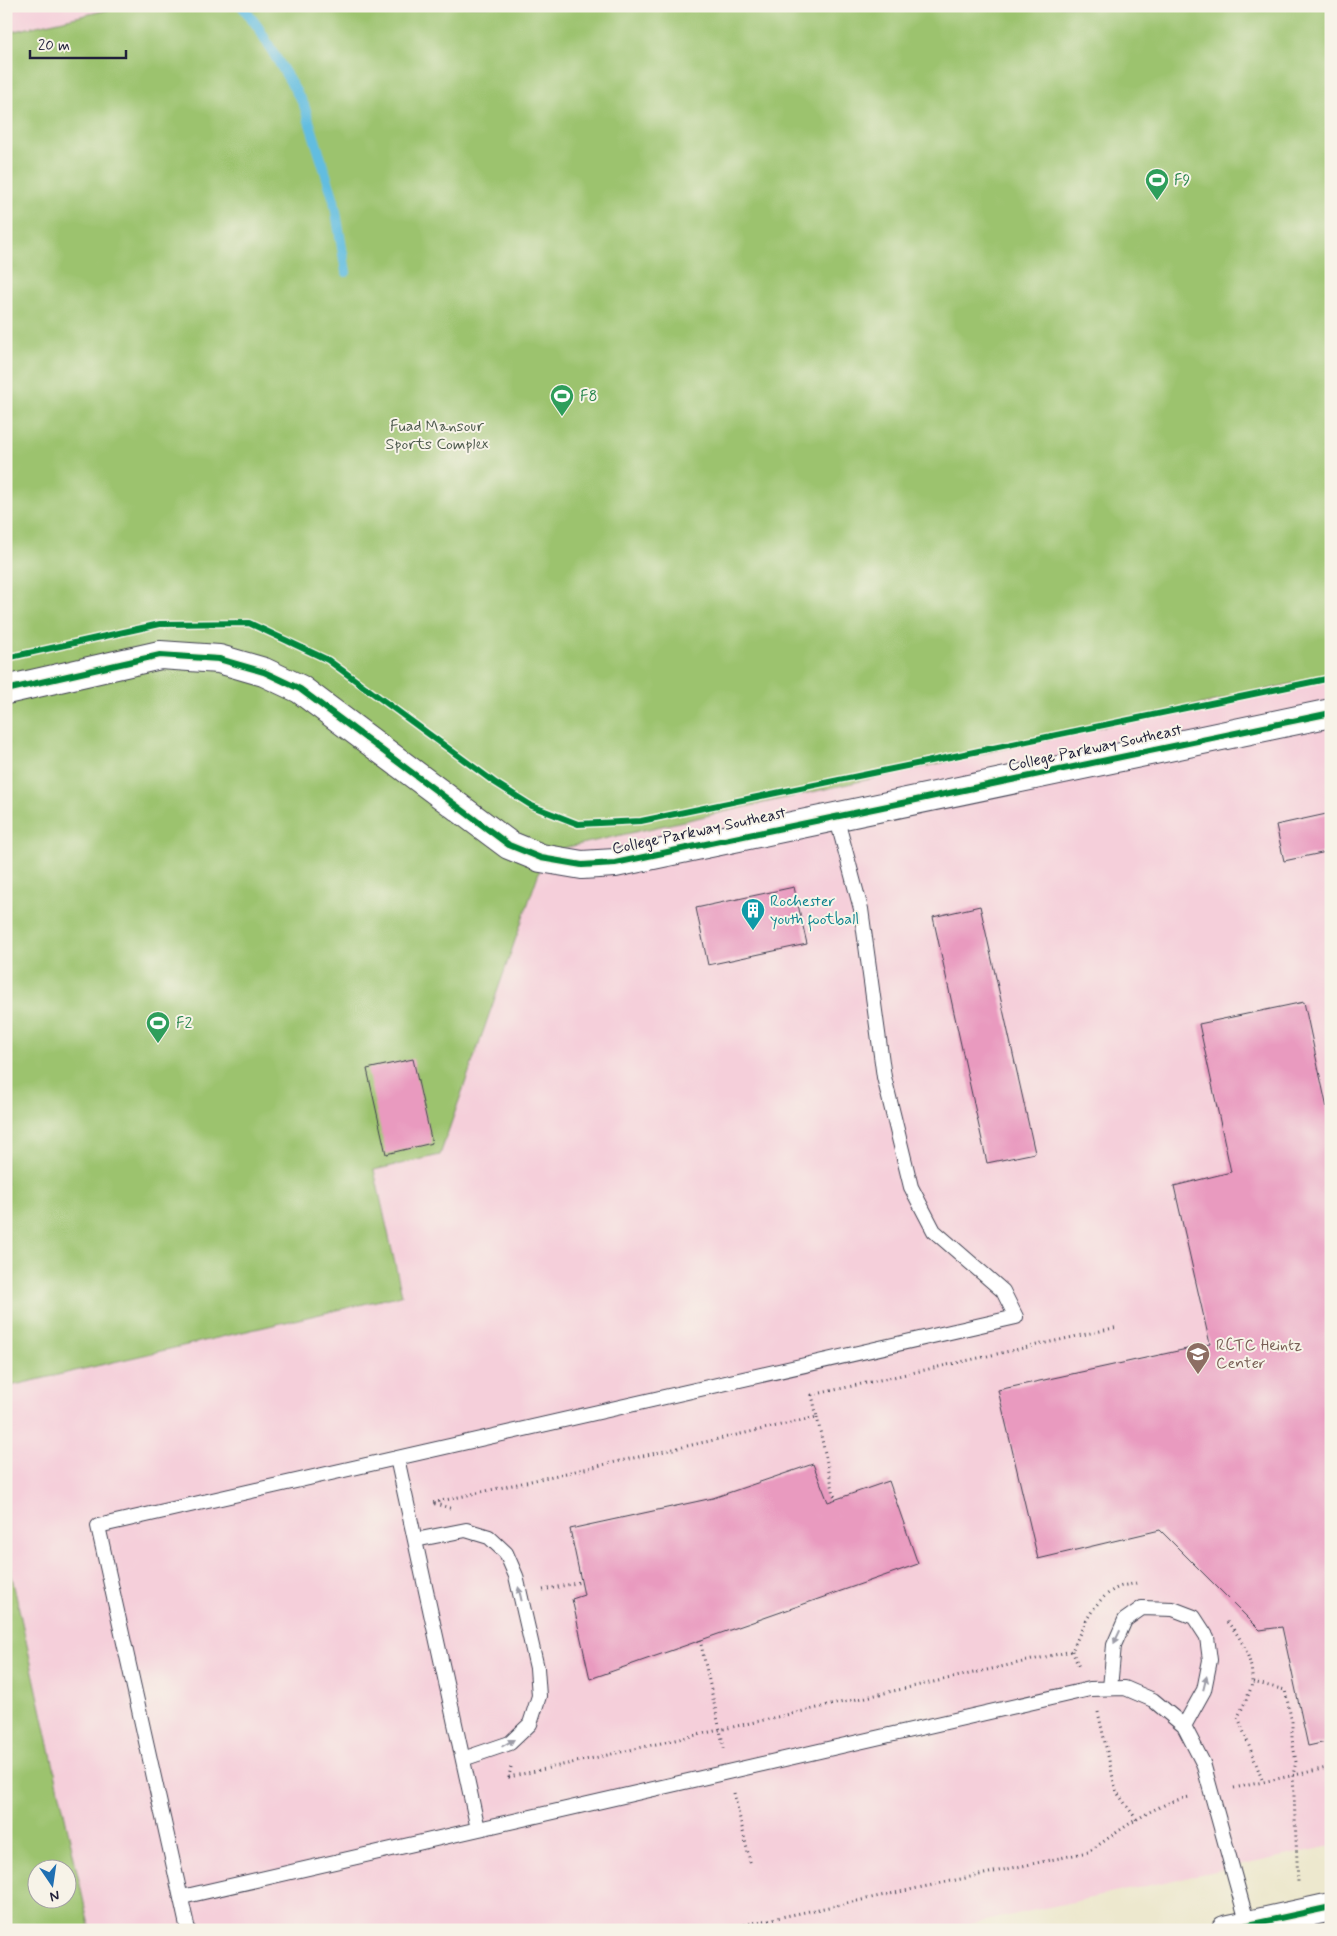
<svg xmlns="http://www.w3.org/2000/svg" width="1337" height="1936" viewBox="0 0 1337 1936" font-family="Mynerve,sans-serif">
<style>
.built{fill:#f5cfda;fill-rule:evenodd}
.green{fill:#9cc36e;stroke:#5f7254;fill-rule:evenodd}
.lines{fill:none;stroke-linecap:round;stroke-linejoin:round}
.stream{stroke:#62bde0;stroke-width:10}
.building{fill:#e99abf}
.lane-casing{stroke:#404051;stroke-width:16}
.secondary-casing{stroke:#404051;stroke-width:30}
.path{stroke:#404051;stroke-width:3;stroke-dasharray:1 4;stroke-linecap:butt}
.lane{stroke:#fff;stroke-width:14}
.secondary{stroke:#fff;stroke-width:28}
.cycleway-casing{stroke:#f7f3e8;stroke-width:9}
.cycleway{stroke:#00873e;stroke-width:6}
.oneway{fill:#9c9ca7}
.labels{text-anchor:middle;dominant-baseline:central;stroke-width:4;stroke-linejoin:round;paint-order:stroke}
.leisure-label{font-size:16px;fill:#27864d;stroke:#f7f3e8;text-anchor:start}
.park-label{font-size:16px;fill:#4d5a4d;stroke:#f7f3e8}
.street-label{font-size:16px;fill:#22223b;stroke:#f7f3e8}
.culture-label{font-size:16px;fill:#0d838f;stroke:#f7f3e8;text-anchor:start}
.education-label{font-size:16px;fill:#785e54;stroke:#f7f3e8;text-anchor:start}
</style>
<rect width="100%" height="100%" fill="#f7f3e8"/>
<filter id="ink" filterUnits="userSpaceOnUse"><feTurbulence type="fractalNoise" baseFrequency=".02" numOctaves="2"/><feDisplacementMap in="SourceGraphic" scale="10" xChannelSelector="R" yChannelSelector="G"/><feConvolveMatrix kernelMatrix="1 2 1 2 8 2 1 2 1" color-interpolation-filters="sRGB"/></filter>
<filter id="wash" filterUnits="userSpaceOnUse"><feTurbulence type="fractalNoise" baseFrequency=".0096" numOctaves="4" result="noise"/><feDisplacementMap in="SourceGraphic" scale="20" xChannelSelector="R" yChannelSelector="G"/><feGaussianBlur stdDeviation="1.12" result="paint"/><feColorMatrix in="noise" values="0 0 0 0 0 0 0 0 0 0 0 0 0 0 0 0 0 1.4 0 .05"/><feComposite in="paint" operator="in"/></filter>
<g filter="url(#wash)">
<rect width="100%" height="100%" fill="#ede8ce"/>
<path class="built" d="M6 6H1331V1846L943 1930H6ZM38 1868H68V1898H38Z"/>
<path class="green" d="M125 6H294L303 8 311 6H1331V675L546 852 440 1155 374 1170 402 1295 6 1387V33Z
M6 1550 90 1930H6ZM68 1868V1898H38V1868Z"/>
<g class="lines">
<path class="stream" d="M242 6 258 27 304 105 334 200 346 272"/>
</g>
<g id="blocks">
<path class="building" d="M1331 813V851L1284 861 1276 825Z
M794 887 807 944 708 965 696 908Z
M980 906 1035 1153 987 1163 933 917Z
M1304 1002 1331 1127V1741L1308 1746 1282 1627 1260 1630 1160 1530 1038 1559 998 1390 1210 1344 1174 1186 1231 1172 1199 1024Z
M413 1059 432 1143 386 1154 367 1069Z
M813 1464 828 1502 889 1481 918 1564 590 1679 572 1599 584 1595 570 1529 713 1498Z"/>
</g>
</g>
<g filter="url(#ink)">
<use href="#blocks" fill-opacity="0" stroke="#404051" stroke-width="1"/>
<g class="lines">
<g class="lane-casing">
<path id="lane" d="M397 1458 478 1829
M415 1540 466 1530 489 1537 506 1553 516 1576 537 1668 539 1696 530 1724 510 1743 463 1759
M1110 1688 1114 1645 1125 1620 1142 1608 1173 1609 1194 1617 1207 1637 1210 1660 1204 1690 1184 1726
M182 1897 1090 1689 1125 1688 1153 1700 1184 1726 1203 1763 1248 1925
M188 1930 98 1526 1016 1317 1003 1291 934 1231 911 1187 884 1077 861 909 836 816"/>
</g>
<g class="secondary-casing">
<path id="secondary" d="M6 690 160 655 219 659 264 672 300 689 509 845 541 858 582 865 615 863 1331 713
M1225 1930 1331 1907"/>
</g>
<path class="path" d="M817 1417 835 1499
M450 1508 432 1503 817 1417 812 1395 1118 1327
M543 1590 581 1582
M1227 1622C1241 1636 1253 1660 1252 1681 1252 1690 1242 1708 1238 1717L1263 1782 1331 1767
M700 1640 724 1748
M1072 1651 1079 1667
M1253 1682 1285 1690 1292 1722V1739L1296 1762 1293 1775 1298 1882
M1098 1712 1116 1791 1137 1820
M511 1767 509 1777 1072 1651C1082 1628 1093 1600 1117 1588 1122 1585 1130 1585 1136 1583
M1234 1788 1263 1782
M734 1793 751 1866
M720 1930 1088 1852C1120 1831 1151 1805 1189 1797"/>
<use href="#lane" class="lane"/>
<use href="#secondary" class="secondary"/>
<g class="cycleway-casing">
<path id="cycleway" d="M6 658 160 624 249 623 328 660 494 782 532 806 578 824 641 821 1331 678
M6 690 160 655 219 659 264 672 300 689 509 845 541 858 582 865 615 863 1331 713
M1225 1930 1331 1907"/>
</g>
<use href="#cycleway" class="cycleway"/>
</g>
<defs><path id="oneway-solid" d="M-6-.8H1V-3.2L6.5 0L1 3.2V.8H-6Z" transform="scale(1.25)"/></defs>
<g class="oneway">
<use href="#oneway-solid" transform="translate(520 1594) rotate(-103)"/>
<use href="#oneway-solid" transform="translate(1117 1637) rotate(115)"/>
<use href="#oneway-solid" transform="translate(1205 1683) rotate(-76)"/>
<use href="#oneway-solid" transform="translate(508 1743) rotate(-30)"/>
</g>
</g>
<defs>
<g id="stadium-pin" transform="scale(1.25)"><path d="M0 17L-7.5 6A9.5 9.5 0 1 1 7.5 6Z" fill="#2e9e5b" stroke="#f7f3e8"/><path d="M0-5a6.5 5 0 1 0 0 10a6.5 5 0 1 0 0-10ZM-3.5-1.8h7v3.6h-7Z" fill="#fff"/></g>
<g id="building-pin" transform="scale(1.25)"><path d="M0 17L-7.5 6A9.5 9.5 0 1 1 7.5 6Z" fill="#0f9aa8" stroke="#f7f3e8"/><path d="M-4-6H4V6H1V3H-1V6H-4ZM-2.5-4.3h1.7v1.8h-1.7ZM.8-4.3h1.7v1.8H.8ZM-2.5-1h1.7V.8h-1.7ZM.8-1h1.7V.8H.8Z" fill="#fff"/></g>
<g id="university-pin" transform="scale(1.25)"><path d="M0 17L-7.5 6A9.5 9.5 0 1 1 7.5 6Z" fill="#8d6e63" stroke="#f7f3e8"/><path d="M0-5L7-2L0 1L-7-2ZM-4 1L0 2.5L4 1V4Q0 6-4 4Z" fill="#fff"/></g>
</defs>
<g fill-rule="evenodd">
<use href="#stadium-pin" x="1157" y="180"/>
<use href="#stadium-pin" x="562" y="396"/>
<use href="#building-pin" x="753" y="910"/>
<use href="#stadium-pin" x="158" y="1023"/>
<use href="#university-pin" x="1198" y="1354"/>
</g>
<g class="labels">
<g class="leisure-label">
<text x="1174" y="180">F9</text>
<text x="580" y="396">F8</text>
<text x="176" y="1023">F2</text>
</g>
<g class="park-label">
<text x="437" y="426">Fuad Mansour<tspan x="437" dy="18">Sports Complex</tspan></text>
</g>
<g class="street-label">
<text transform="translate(1095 748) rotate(-12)">College Parkway Southeast</text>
<text transform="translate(699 831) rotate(-12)">College Parkway Southeast</text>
</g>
<g class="culture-label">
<text x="770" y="901">Rochester<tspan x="770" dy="18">youth football</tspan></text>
</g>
<g class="education-label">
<text x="1216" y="1345">RCTC Heintz<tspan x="1216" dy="18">Center</tspan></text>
</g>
</g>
<rect width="1337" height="1936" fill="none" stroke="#f7f3e8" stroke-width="25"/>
<g transform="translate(52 1884) rotate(167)"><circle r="24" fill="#f7f3e8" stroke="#a29fa3"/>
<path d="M0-4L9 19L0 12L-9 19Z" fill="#1f6fb2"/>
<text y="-8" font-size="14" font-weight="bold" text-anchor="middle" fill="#22223b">N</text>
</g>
<path d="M30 50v8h96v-8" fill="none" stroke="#22223b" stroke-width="2.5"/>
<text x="38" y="50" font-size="15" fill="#22223b" stroke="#f7f3e8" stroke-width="4" paint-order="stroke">20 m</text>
</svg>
